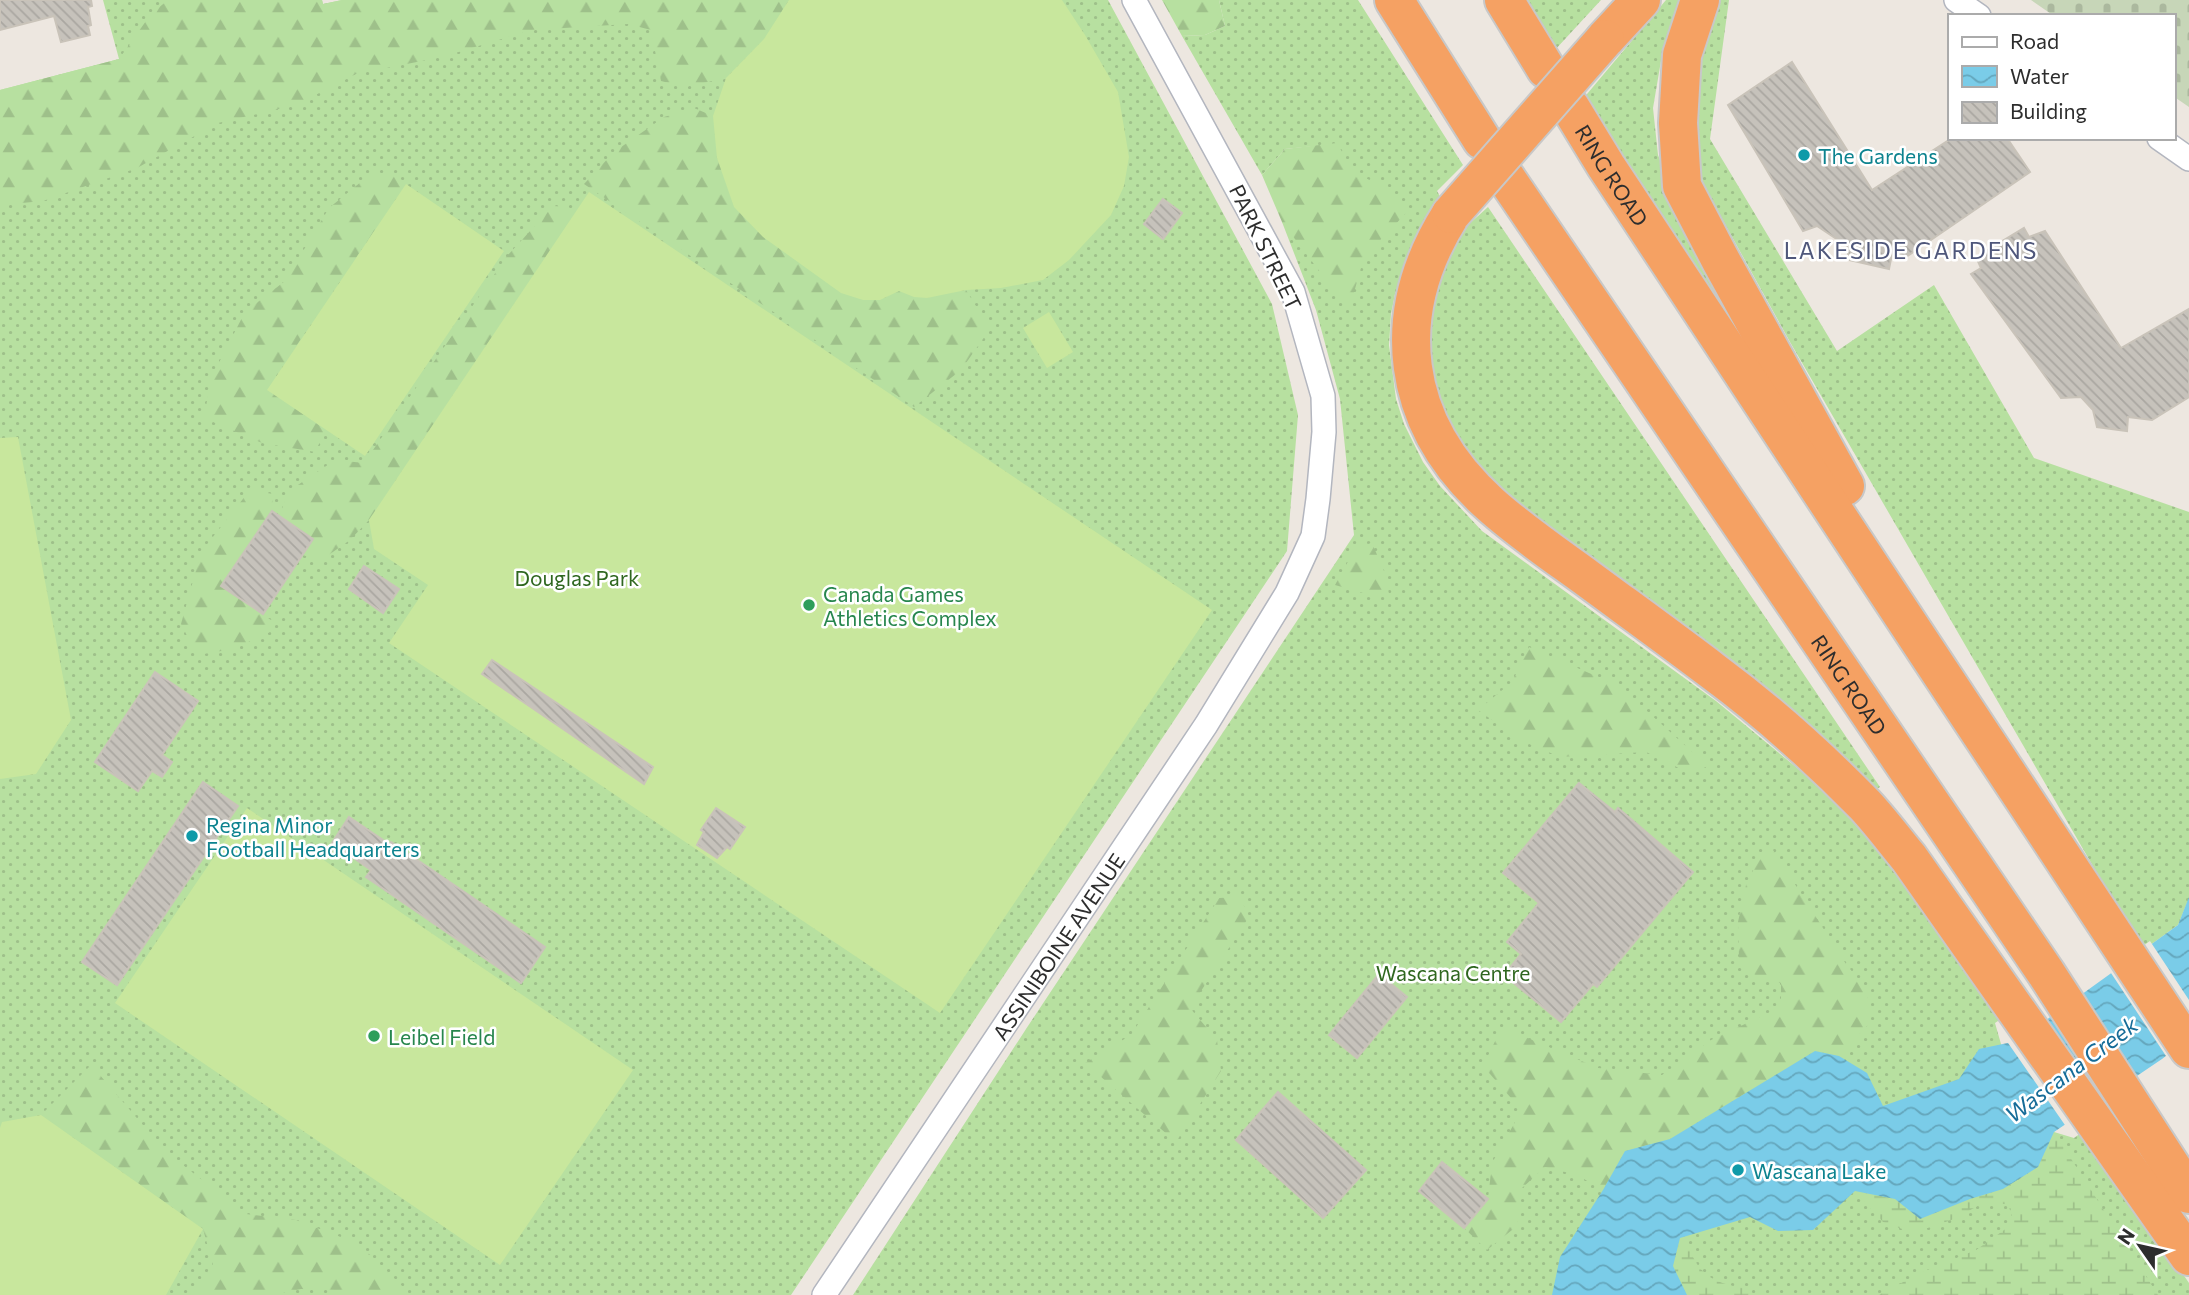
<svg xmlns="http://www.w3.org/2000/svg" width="2189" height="1295" viewBox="0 0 2189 1295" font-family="Commissioner,sans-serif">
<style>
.grass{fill:url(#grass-dots)}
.forest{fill:url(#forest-firs)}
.wetland{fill:url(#wetland-marsh)}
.cemetery{fill:url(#cemetery-stones)}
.pitch{fill:#c8e79d}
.water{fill:url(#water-waves)}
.pier{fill:#ede7e0}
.building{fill:url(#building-back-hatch);stroke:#c9c3b9;stroke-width:2}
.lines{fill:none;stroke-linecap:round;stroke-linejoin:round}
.minor-casing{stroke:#b3b6bf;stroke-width:26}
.motorway-casing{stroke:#c8c8c8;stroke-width:42}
.minor{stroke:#fff;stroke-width:23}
.motorway{stroke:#f5a163;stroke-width:38}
.motorway-bridge-casing{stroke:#c8c8c8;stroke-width:42;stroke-linecap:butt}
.motorway-bridge{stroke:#f5a163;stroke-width:38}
.culture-dot{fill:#0f9aa8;stroke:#fff;stroke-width:2.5}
.leisure-dot{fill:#2e9e5b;stroke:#fff;stroke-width:2.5}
.labels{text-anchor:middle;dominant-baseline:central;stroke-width:5;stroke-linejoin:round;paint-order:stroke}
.culture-label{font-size:21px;fill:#0d838f;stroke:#fff;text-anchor:start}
.street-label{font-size:21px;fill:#2d2d2d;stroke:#fff}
.park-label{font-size:21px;fill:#2f671f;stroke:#fff}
.leisure-label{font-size:21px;fill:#27864d;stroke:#fff;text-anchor:start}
.neighbourhood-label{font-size:23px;letter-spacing:2px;fill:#4f577b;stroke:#fff}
.water-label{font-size:23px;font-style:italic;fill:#166c98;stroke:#fff}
</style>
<defs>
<pattern id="grass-dots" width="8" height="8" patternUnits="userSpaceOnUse" patternTransform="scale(1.75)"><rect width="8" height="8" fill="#b7e0a0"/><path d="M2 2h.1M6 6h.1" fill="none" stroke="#9ec08a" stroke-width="1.8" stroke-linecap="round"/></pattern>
<pattern id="forest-firs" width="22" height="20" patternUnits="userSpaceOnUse" patternTransform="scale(1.75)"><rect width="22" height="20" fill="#b7e0a0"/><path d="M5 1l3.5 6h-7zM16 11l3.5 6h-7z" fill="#9ec08a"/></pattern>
<pattern id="wetland-marsh" width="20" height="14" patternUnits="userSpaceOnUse" patternTransform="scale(1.75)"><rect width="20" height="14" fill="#b7e0a0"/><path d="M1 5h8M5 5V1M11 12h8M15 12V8" fill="none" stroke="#9ec08a"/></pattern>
<pattern id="cemetery-stones" width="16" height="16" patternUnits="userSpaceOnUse" patternTransform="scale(1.75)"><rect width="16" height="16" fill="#c7d6b8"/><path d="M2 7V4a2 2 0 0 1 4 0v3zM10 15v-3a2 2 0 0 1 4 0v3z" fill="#abb89e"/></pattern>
<pattern id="water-waves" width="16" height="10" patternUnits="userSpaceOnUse" patternTransform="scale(1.75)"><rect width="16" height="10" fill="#7acce8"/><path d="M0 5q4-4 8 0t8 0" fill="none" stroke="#64a6bc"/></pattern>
<pattern id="building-back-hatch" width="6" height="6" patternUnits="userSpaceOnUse" patternTransform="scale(1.75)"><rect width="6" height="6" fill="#c6c2bb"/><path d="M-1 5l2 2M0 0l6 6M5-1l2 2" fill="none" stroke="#aaa7a1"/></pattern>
</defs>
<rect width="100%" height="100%" fill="#ede7e0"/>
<path class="grass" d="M103 0H322L323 4 342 0H1108L1272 304 1298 415 1287 551 791 1295H0V90L119 59Z
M1219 0H1358L1463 165 1437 191 1442 200 1410 254 1395 294 1391 314 1389 345 1396 399 1404 424 1423 462 1440 486 1482 531 1716 701 1848 810 2007 1015 1995 1023 2001 1044 2054 1132 2074 1138 2085 1130 2189 1283V1295H853L1026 1029 1354 535 1340 399 1316 310 1282 222 1336 144 1285 149 1262 175 1182 36 1205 35 1225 26Z
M1525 0H1601L1554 51Z
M1666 0H1687L1662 55 1653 108 1658 155 1680 212 1814 445 1582 100Z
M1715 0H1729L1710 139 1837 351 1934 285 2034 458 2189 512V905L2187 903 2178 925 2142 951 1790 342 1704 186 1689 130 1690 67Z
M1488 207 1880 787 1865 797 1531 522 1446 431 1421 335 1428 293 1458 234Z"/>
<path class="forest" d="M168 0H322L323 4 342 0H789L764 39 726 78 685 87 661 81 651 30 628 24 532 30 442 57 356 74 296 105 218 123 137 168 43 201 0 205V90L119 59 151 14Z
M1162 0H1219L1225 26 1205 35 1182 36Z
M694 108 713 116 717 158 880 300 899 291C927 302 938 296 966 290L990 329 961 370 914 407 584 184 614 152 664 117Z
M1337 143 1353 171 1384 188 1409 210 1364 257 1349 310 1282 222 1262 175 1285 149Z
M396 175 406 184 267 389 326 430 315 452 262 443 204 418 211 378 245 312 285 281 329 208 367 177Z
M553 206 569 207 571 220 369 520 350 540 320 561 303 555 313 539 279 516 289 491 335 460 364 463 507 256Z
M250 490 273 494 272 511 221 586 254 608 253 610 273 621 270 632 233 649 197 655 181 624 201 552Z
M1372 543 1384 571 1389 594 1363 593 1335 585 1356 547Z
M1529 647 1619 686 1708 766 1691 774 1646 752 1560 757 1520 740 1478 710 1512 682Z
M1773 850 1846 964 1867 990 1869 1024 1839 1056 1815 1051 1670 1139 1625 1151 1603 1190 1577 1175 1545 1167 1522 1188 1517 1226 1487 1250 1464 1228 1488 1199 1492 1163 1519 1115 1518 1106 1483 1066 1502 1027 1598 1068 1662 1075 1711 1040 1781 1007V983L1761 981 1739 959 1738 922 1746 885 1758 860Z
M1242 897 1247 920 1190 1008 1217 1040 1221 1071 1176 1142 1085 1063 1131 1035 1219 898Z
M89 1067 99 1074 166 1152 246 1214 296 1220 359 1244 403 1287 404 1295H340L335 1290 301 1289 274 1295H189L213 1265 203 1229 41 1115Z"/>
<path class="wetland" d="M2054 1132 2158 1295H1879L1920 1273 1976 1250 2014 1223 2008 1204 1983 1203 1954 1219 1913 1233 1883 1222 1855 1191 1895 1199H1970L2003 1189 2038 1168Z
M1686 1236C1695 1275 1713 1284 1751 1289L1752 1295H1687L1673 1266 1680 1238Z"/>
<path class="cemetery" d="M2031 0H2189V107L2173 96V16H2054Z"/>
<path class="pitch" d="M789 0H1062L1085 35 1118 92 1129 157 1124 186 1111 215 1069 260 1043 280 1001 288 966 290 927 298 914 297 899 291 880 300H863L841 293 763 237 734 207 717 158 713 116 726 78 764 39Z
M406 184 504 251 365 456 267 390Z
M589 192 1212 610 940 1013 389 643 428 585 374 549 369 520Z
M1049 312 1073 352 1047 368 1023 328Z
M18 437 71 720 36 774 0 779V438Z
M247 808 633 1070 500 1265 115 1003Z
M41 1115 203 1229 166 1295H0V1128L2 1122Z"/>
<path class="water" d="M2189 897V1038L2162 1059 2054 1132 2038 1167 2003 1189 1970 1199 1920 1219 1895 1199 1855 1191 1813 1230 1778 1231 1750 1217 1680 1238 1673 1266 1687 1295H1552L1560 1257 1603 1190 1625 1151 1670 1139 1815 1051 1839 1056 1867 1073 1883 1106 1959 1079 1979 1049 2017 1041 2178 925Z"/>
<path class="pier" d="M2150 941 2189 1000V1043L2168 1059 2109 970Z
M2015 1038 2101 1104 2067 1128 2006 1040Z"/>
<path class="building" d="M0 0H91L92 6 88 7 91 25 88 26 90 35 61 42 54 16 0 30Z
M1792 62 1872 190 1952 138H2007L2030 172 1906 257 1892 254 1889 269 1849 260 1847 246 1817 226 1803 231 1728 105Z
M1163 199 1182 213 1163 239 1144 224Z
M2024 228 2029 237 2045 231 2121 348 2189 309V397L2152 420 2128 417 2127 431 2097 427 2093 410 2081 397 2061 398 1971 274 1981 268 1976 257Z
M272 511 313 539 263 614 221 586Z
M364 566 399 589 383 613 349 589Z
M492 660 653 767 644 784 482 674Z
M155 672 198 701 162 755 172 762 162 777 152 771 138 791 95 762Z
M203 782 238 806 117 985 82 962Z
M1579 783 1615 812 1618 808 1693 872 1597 987 1593 984 1561 1022 1504 975 1521 954 1507 942 1539 903 1503 873Z
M716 808 745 827 730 849 727 847 717 858 697 845 704 832 701 830Z
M349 817 389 844 391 842 545 947 521 983 366 877 371 870 332 843Z
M1379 974 1407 997 1357 1058 1329 1035Z
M1278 1092 1366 1170 1323 1218 1236 1140Z
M1442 1162 1488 1199 1464 1228 1419 1191Z"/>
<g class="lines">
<g class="minor-casing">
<g id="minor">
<path d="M1956 0 1979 16"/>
<path d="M2159 138 2189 159"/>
<path id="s1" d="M824 1295 1206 725 1287 593 1313 536 1318 499 1324 432 1323 396 1293 292 1134 0"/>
</g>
</g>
<g class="motorway-casing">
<g id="motorway">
<path d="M1394 0 1482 140"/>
<path d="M1504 0 1546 69"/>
<path d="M1700 0 1682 55 1678 123 1682 186 1720 259 1845 486"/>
<path d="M1605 39 1641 0"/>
<path id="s2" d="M1570 107 1606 166 2189 1049"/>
<path id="s3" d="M1506 178 2046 973 2189 1194"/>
<path d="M1451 214C1387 315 1400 423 1490 504 1520 531 1554 554 1587 578 1629 609 1672 640 1714 672 1768 712 1818 757 1865 805 1880 821 1894 840 1909 858L2189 1256"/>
</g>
</g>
<use href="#minor" class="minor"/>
<use href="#motorway" class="motorway"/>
<g class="motorway-bridge-casing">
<path id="motorway-bridge" d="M1451 214 1605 39"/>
</g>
<use href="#motorway-bridge" class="motorway-bridge"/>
</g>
<g class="culture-dot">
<circle cx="1804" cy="155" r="7"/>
<circle cx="192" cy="836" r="7"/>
<circle cx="1738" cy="1170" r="7"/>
</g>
<g class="leisure-dot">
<circle cx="809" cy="605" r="7"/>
<circle cx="374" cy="1036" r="7"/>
</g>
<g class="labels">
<g class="culture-label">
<text x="1818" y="155">The Gardens</text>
<text x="206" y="824">Regina Minor<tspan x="206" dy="24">Football Headquarters</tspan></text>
<text x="1752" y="1170">Wascana Lake</text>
</g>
<g class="street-label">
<text stroke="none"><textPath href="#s2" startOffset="80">RING ROAD</textPath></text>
<text transform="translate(1266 247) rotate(64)">PARK STREET</text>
<text stroke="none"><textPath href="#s3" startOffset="612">RING ROAD</textPath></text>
<text stroke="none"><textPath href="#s1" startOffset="420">ASSINIBOINE AVENUE</textPath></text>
</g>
<g class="park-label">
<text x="577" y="577">Douglas Park</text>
<text x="1453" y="972">Wascana Centre</text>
</g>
<g class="leisure-label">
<text x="823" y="593">Canada Games<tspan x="823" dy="24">Athletics Complex</tspan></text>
<text x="388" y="1036">Leibel Field</text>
</g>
<g class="neighbourhood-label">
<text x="1911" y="250">LAKESIDE GARDENS</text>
</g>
<g class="water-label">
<text transform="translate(2071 1069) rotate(-37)">Wascana Creek</text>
</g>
</g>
<rect x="1948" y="14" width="228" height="126" fill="#ffffff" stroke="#ababab" stroke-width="2"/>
<rect x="1962" y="37" width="35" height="10" fill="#ffffff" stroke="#ababab" stroke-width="2"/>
<text x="2010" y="49" font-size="21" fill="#2d2d2d">Road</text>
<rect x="1962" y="66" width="35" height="21" fill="url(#water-waves)" stroke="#ababab" stroke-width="2"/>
<text x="2010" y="84" font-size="21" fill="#2d2d2d">Water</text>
<rect x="1962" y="102" width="35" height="21" fill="url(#building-back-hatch)" stroke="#ababab" stroke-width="2"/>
<text x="2010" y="119" font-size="21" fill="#2d2d2d">Building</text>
<g transform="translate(2140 1246) rotate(304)" stroke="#ffffff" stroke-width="5" paint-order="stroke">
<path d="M0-5L12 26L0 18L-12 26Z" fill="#2d2d2d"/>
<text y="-10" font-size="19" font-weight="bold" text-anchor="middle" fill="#2d2d2d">N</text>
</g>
</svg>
